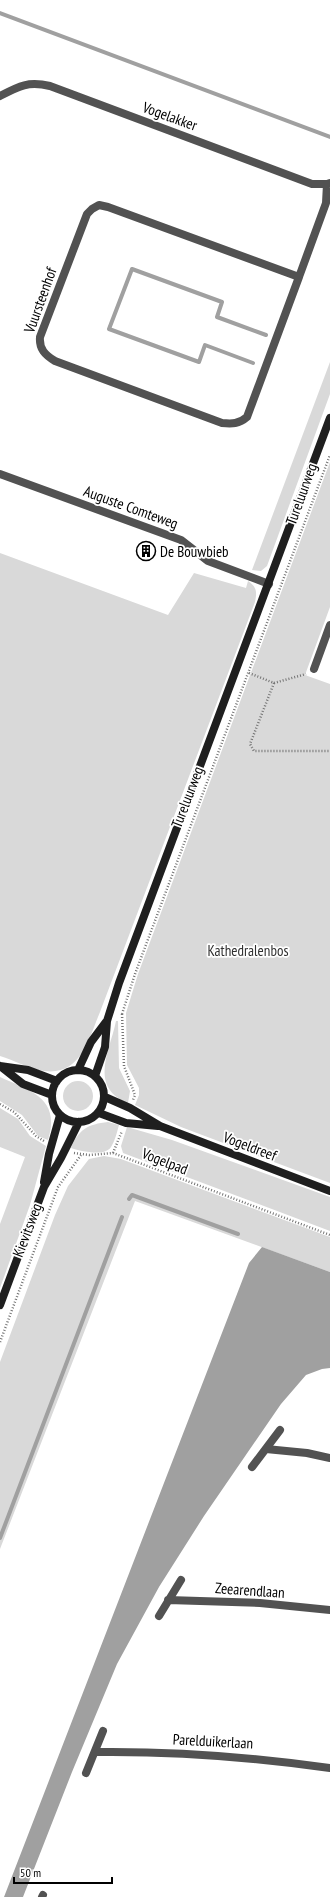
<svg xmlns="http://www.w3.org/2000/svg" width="330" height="1897" viewBox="0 0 330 1897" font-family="'PT Sans Narrow',sans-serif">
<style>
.green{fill:#d9d9d9}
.water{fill:#a0a0a0}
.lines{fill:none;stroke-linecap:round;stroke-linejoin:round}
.stream{stroke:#a0a0a0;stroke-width:4}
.path{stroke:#747474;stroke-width:2.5;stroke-dasharray:1 2;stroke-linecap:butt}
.street{stroke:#525252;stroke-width:8}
.secondary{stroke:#1f1f1f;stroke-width:8}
.labels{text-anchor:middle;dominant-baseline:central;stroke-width:3.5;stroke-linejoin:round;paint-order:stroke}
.street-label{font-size:15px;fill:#000;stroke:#fff}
.poi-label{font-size:15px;fill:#000;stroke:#fff;text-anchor:start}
.park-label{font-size:15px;fill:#303030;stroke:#fff}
</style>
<rect width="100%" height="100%" fill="#fff"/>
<path class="green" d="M330 362V394L267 566 261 571 252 570Z
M330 462V607L305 675 330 684V1183L181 1127 135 1105 139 1095V1088L127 1065 126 1013 138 974Z
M0 553 168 615 194 573 246 588 248 581C257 587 257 592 255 602L100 1012C89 1038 81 1076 44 1071 29 1069 14 1060 0 1056Z
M116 1021H118L119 1068 130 1091 128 1103C88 1087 110 1051 116 1021Z
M0 1077C31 1091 61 1098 48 1140L38 1136 22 1115 0 1101Z
M63 1096a15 15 0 1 1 30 0a15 15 0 1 1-30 0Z
M0 1108 18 1119 30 1136 46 1146 30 1205 0 1288V1224L25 1157 0 1147Z
M108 1122 119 1125C117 1132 115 1141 111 1147 105 1157 80 1151 71 1148 78 1130 88 1124 108 1122Z
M127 1127 172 1140 330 1197V1231L123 1153 121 1146Z
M104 1156 121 1159 330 1237V1272L135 1201 0 1549V1362L55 1215 68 1186 89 1159Z"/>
<path class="water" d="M262 1247 330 1272V1368L322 1369 306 1375 281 1404 204 1516 159 1587 117 1664 72 1772 23 1897H4L249 1263Z"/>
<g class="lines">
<path class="stream" d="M0 13 330 137
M253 363 205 345 199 362 109 329 132 269 222 302 217 317 266 335
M129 1199 132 1195 238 1234
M0 1538 122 1217"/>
<path class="path" d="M249 673 274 683 250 744 254 751H330
M274 683 306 674
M122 1014 135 974 330 455
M122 1014 124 1066 135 1095 133 1100
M0 1104 14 1112 36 1136 44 1141
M74 1153 89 1155 113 1153 330 1235
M113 1153 122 1131
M0 1342 58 1187 81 1155"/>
<path class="street" d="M0 96C19 86 28 81 50 86L312 184H327L330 183
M99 205 108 207 299 277 247 417C239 424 232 424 222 423L55 361C45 355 39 349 40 337L87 214 92 209Z
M299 277 326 203 327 184
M0 474 181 540 208 561 269 584
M314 669 330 625
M266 1449 307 1453 330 1458
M252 1467 280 1430
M168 1600 260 1603 330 1610
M159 1616 181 1580
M95 1752C174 1751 252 1757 330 1768
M86 1773 103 1731
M42 1897 43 1895"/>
<path class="secondary" d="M0 1066 23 1084 52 1095
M0 1066 28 1070 57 1081
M52 1096a26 26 0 1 1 52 0a26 26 0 1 1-52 0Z
M78 1070 91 1042 106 1022
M95 1076 105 1047 107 1021 119 983 330 418
M105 1097 130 1108 160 1126 330 1191
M99 1113 126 1123 158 1126
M44 1182 49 1154 60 1115
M0 1305 44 1187 61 1158 79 1122"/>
</g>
<defs>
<g id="building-ring" transform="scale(1)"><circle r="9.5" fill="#fff" stroke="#000" stroke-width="1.5"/><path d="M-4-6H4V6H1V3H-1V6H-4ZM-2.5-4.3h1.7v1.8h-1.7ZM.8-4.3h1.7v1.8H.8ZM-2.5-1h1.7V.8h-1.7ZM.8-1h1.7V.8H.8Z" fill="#000"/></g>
</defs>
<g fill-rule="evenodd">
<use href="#building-ring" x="146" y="551"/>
</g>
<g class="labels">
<g class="street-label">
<text transform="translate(170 116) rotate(20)">Vogelakker</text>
<text transform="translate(40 300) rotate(-70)">Vuursteenhof</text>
<text transform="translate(301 494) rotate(-70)">Tureluurweg</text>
<text transform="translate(131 507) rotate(20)">Auguste Comteweg</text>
<text transform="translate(187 797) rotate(-69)">Tureluurweg</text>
<text transform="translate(250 1146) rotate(21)">Vogeldreef</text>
<text transform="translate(165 1161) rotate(21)">Vogelpad</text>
<text transform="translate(27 1230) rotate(-69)">Kievitsweg</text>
<text transform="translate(250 1590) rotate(4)">Zeearendlaan</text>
<text transform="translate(213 1741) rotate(3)">Parelduikerlaan</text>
</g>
<g class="poi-label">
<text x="160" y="551">De Bouwbieb</text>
</g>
<g class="park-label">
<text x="248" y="950">Kathedralenbos</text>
</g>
</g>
<path d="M14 1877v6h98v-6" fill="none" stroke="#000000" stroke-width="2"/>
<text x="20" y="1877" font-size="12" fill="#000000" stroke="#ffffff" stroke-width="3" paint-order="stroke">50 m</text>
</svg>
